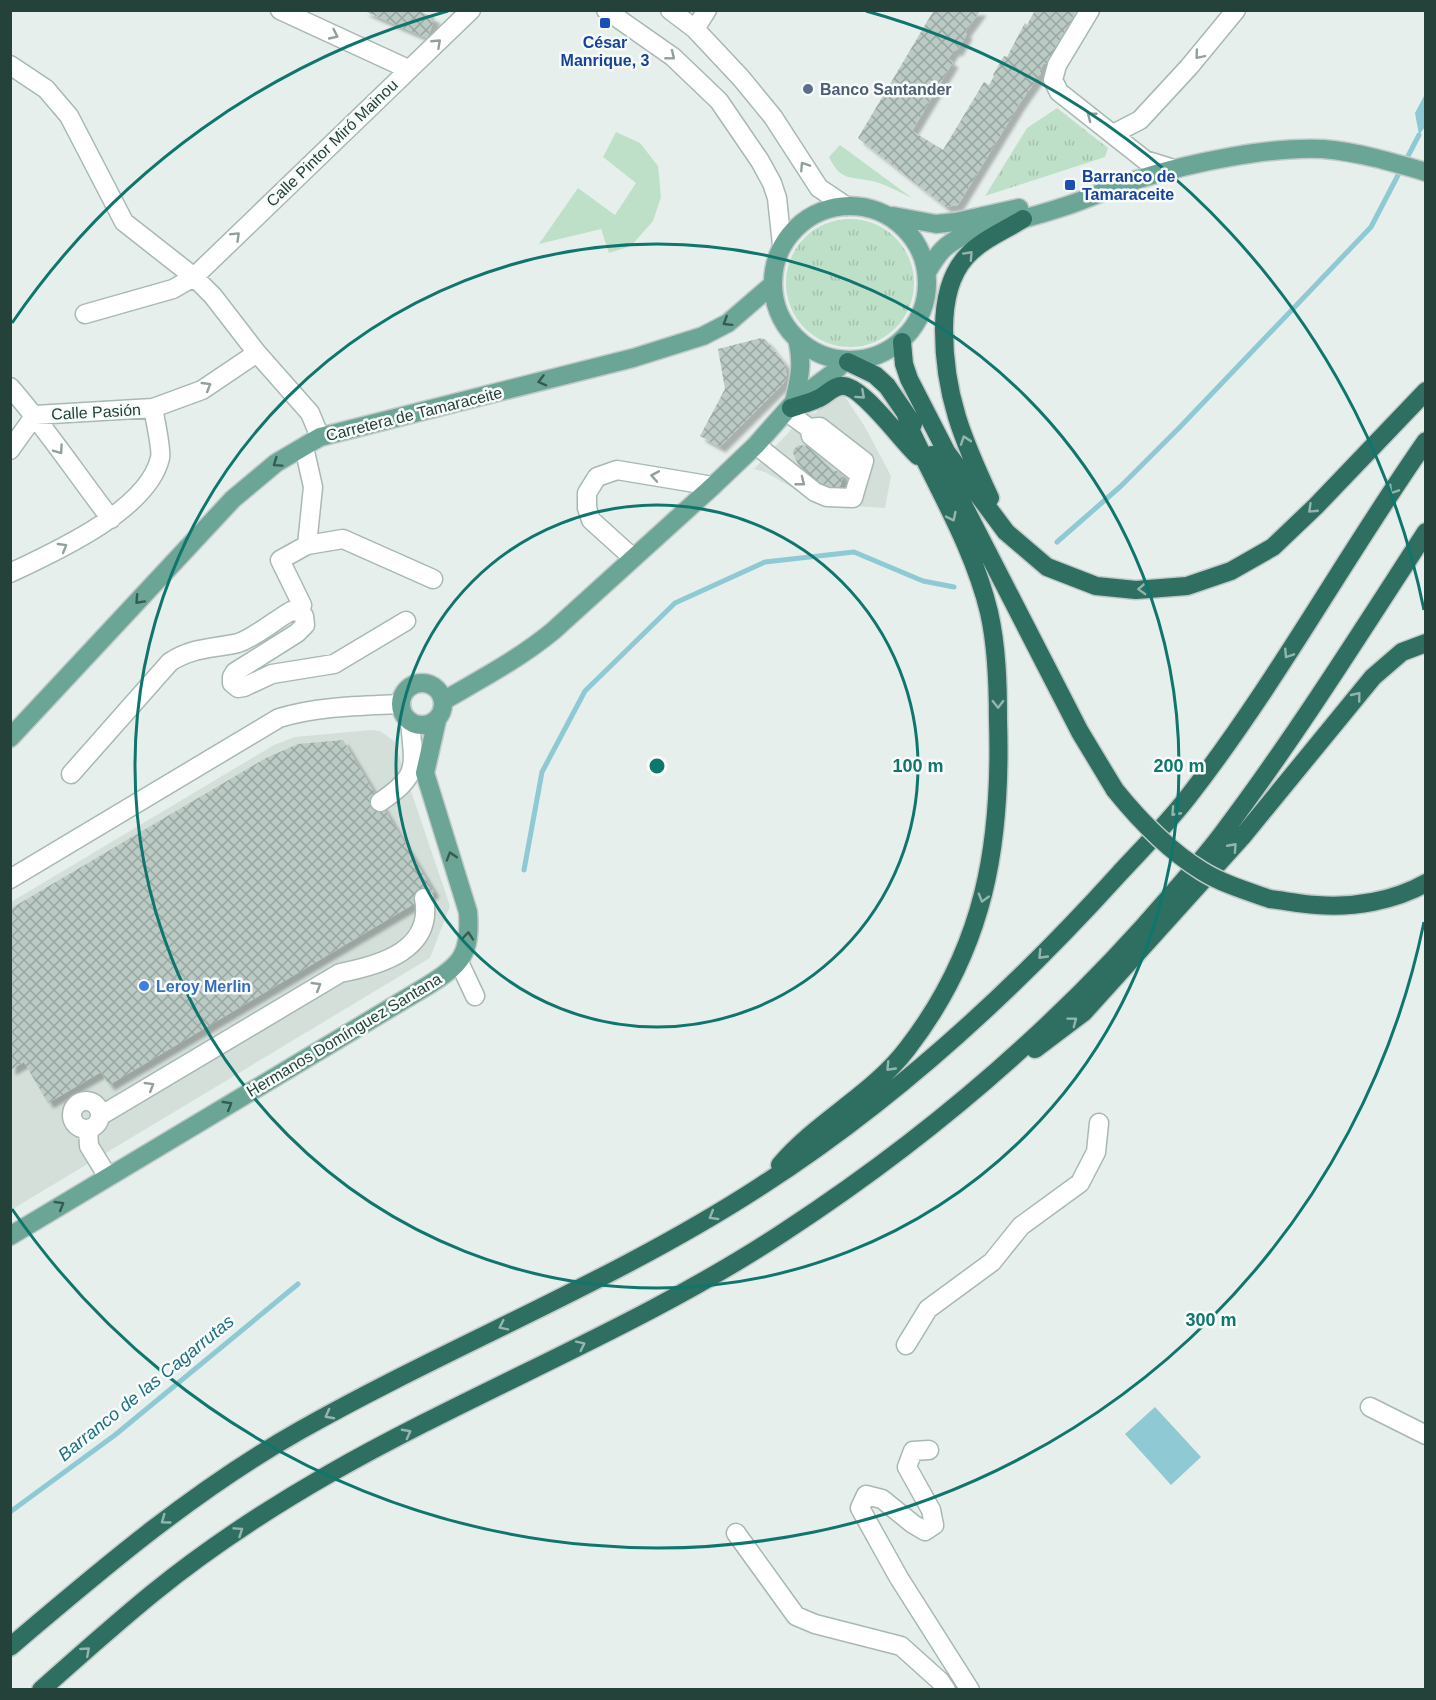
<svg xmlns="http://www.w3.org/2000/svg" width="1436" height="1700" viewBox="0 0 1436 1700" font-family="Arial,sans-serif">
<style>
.built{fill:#d4dfda}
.grass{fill:url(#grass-tufts)}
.green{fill:#bfe0c8}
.water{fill:#8ec9d4}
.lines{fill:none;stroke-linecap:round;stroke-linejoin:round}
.stream{stroke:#8ec9d4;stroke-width:5}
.building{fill:url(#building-cross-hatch);filter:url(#shadow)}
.minor-casing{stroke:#a8b8b2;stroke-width:21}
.major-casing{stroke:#c2cac8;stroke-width:21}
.highway-casing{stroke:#c2cac8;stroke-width:21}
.minor{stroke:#fff;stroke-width:18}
.major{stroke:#6aa596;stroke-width:18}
.highway{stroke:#2f6f62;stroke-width:18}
.highway-bridge-casing{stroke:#c2cac8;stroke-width:21;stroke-linecap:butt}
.highway-bridge{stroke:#2f6f62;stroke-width:18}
.oneway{stroke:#92a09c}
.oneway2{stroke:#93b5ae}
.oneway3{stroke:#365b51}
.ring{fill:none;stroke:#0f766e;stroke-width:3}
.transit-dot{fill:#1a4fb4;stroke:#f7fbf9;stroke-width:2}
.service-dot{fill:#5c6f8a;stroke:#f7fbf9;stroke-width:2}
.shop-dot{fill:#3f7fe0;stroke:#f7fbf9;stroke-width:2}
.labels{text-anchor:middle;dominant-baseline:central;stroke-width:5;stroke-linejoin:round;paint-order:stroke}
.transit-label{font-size:16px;font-weight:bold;fill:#164399;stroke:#f7fbf9}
.service-label{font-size:16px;font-weight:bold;fill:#4e5e75;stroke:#f7fbf9;text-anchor:start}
.street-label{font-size:16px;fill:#24423a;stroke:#f7fbf9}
.shop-label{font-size:16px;font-weight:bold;fill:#366cbe;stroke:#f7fbf9;text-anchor:start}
.water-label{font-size:18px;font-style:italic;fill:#1c6f80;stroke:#f7fbf9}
.centre{fill:#0f766e;stroke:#f7fbf9;stroke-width:3}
.ring-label{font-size:18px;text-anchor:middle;font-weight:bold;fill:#0f766e;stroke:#f7fbf9;stroke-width:5;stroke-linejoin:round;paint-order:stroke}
</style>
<defs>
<pattern id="grass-tufts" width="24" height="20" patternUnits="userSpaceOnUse" patternTransform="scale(1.5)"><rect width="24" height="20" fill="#bfe0c8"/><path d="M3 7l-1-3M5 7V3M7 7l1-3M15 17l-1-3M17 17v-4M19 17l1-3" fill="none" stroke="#a4c1ad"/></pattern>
<pattern id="building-cross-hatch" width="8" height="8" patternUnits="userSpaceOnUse" patternTransform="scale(1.5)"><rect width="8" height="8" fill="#bbcac4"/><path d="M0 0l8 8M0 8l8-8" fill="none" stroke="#98a6a0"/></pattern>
<filter id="shadow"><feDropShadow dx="5.5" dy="5.5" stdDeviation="1.5" flood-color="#0004"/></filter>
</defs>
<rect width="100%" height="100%" fill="#e6efeb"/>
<path class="built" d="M841 391 865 427 891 476 885 508 820 504 765 472 754 469 806 414 816 413 822 404Z
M371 730 380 731 394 741 450 906 430 958 11 1210V902L274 745 295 737Z"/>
<path class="grass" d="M1057 108 1108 148 1105 157 985 196 1027 128Z
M786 283a64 64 0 1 1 128 0a64 64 0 1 1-128 0Z"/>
<path class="green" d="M616 132 640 143 658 166 661 197 653 221 631 246 609 253 601 229 539 244 578 188 615 215 636 183 603 157Z
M840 145 912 198C899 192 885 184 872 181 848 176 841 181 829 157Z"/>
<path class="water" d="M1425 94V127L1419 135 1415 113Z
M1155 1407 1201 1457 1171 1485 1125 1434Z"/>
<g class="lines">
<path class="stream" d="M1057 542 1121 486 1180 427 1371 227 1419 135
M524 870 542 772 585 691 675 603 765 562 854 552 923 581 954 587
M10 1512 115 1435 298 1284"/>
</g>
<path class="building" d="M362 10H417L435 18 427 38Z
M934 10H981L965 32 967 34 957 51 954 50 948 59 953 62 912 131 943 150 984 82 989 85 994 76 993 75 1004 56 1007 57 1025 23 1027 25 1035 10H1077L1046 64 1044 63 1039 72 1041 73 1020 103 958 205 946 207 858 138Z
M761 338 766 340 784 363 787 377 783 384 720 447 700 436 725 389 718 349Z
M799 445 807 446 832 470 841 472 843 478 840 486 834 488 823 486 801 470 793 453V450Z
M343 740 434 892 109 1085 101 1072 48 1103 24 1062 10 1070V909L266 758 298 744Z"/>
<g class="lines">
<g class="minor-casing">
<path id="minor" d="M280 10 408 69
M606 10 673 57 719 101 760 161 772 183 777 198 782 245
M670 10 695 29 741 78 773 117 819 188 846 206
M1090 10 1057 65 1053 80 1059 92 1145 160 1174 169
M695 29 707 10
M10 65 46 89 69 116 124 222 194 277 213 296 257 353 310 413 320 437
M1113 134 1140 120 1189 67 1236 10
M85 314 173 289 194 277 471 10
M10 387C47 429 77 475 111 519
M787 412 809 428 811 436 860 475
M756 445 815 492 827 497 853 498 864 461 820 427 809 428
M304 447 313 487 307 545 343 539 433 579
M10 450 35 415 153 408 202 390 257 353
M633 558 591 520 587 508V493L597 477 617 470 713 486
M10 573C55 552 148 510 160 458 162 450 155 419 153 408
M300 612 302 605 280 560 307 545
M71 774 170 662C193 647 213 649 238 643 252 639 277 619 291 611L300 612 304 616 305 625 297 633 235 672 232 677V683L238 688 244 687 272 674 334 664 406 621
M380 802C420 775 414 767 410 722
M10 879 279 718C318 706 360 706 401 704
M459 962 475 996
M72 1115a14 14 0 1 1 28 0a14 14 0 1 1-28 0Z
M100 1116 340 973C381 965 434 950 424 898
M88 1129 89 1146 108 1177
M906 1345 928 1309 992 1262 1021 1226 1080 1183 1096 1152 1099 1123
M1370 1407 1426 1435
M929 1450 913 1451 907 1467 931 1510 934 1525 925 1531 913 1524 882 1499 866 1495 860 1508 899 1578 970 1690
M736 1533 796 1616 815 1624 901 1646 940 1681 946 1690"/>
</g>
<g class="major-casing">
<path id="major" d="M773 283a77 77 0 1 1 154 0a77 77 0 1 1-154 0Z
M893 216 936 224 956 222 1019 208
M927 272C939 252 944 245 965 235 999 225 1033 217 1066 206 1091 198 1114 186 1139 179 1190 163 1271 146 1323 149 1358 152 1392 162 1426 172
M794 402C799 379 803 366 798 343
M401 704a21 21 0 1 1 42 0a21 21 0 1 1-42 0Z
M443 701C481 679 519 659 553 631L713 486 756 445 794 402 833 373 844 362
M10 738 233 499 276 463 320 437 633 358 703 336 728 323 772 285
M10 1236 427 986C462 964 471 954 468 912L425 773 437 720"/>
</g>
<g class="highway-casing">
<path id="highway" d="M902 342 904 364 909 379 947 453 1006 532 1047 567 1096 586 1136 590 1187 586 1231 571 1273 547 1316 506 1426 391
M848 362 875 375 887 386 913 424
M791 408C799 405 809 403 817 399 826 396 831 387 841 386 861 383 901 441 918 456
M932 455 940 469 950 479 1080 732 1115 790
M990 498C963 440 944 395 944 330 944 304 948 277 966 257 981 240 1004 231 1023 219
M1270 899C1286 901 1301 904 1317 905 1353 908 1394 901 1426 883
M1035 1049 1084 1012 1242 837 1373 677 1402 652 1426 643
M780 1165C817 1121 872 1095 907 1049 985 948 1002 844 998 720 998 684 997 647 989 612 974 549 939 491 912 433L906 415
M10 1647C103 1568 193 1491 299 1431 451 1345 615 1281 761 1186 893 1101 1013 991 1118 875 1142 849 1167 824 1188 797 1276 684 1344 558 1426 441
M41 1690C78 1657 115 1624 153 1593 207 1549 268 1509 329 1474 478 1389 640 1327 784 1232 928 1138 1060 1025 1172 894 1190 873 1209 852 1225 830 1297 734 1361 632 1426 532"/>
</g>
<use href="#minor" class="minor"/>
<use href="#major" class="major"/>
<use href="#highway" class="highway"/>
<g class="highway-bridge-casing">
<path id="highway-bridge" d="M1115 790C1140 821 1168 850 1202 871 1223 884 1247 891 1270 899"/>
</g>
<use href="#highway-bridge" class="highway-bridge"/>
</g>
<defs><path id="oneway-chevron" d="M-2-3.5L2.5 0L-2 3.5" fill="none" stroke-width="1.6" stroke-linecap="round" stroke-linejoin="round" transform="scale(1.5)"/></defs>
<g class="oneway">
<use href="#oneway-chevron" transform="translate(334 35) rotate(25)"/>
<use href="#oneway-chevron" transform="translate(437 43) rotate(-43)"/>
<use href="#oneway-chevron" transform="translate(1199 55) rotate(130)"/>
<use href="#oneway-chevron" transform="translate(671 56) rotate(39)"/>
<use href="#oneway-chevron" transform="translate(1091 116) rotate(-142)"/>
<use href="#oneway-chevron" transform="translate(804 166) rotate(-123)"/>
<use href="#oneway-chevron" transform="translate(236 236) rotate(-44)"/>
<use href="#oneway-chevron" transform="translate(207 386) rotate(-31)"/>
<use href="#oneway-chevron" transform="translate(59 450) rotate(55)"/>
<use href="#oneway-chevron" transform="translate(655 476) rotate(-170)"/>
<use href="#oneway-chevron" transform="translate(801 482) rotate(38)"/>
<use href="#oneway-chevron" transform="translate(63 547) rotate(-30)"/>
<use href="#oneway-chevron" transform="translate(317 986) rotate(-31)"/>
<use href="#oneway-chevron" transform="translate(150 1086) rotate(-31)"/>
</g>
<g class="oneway2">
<use href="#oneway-chevron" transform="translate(969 255) rotate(-47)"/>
<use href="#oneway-chevron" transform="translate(861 395) rotate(42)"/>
<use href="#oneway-chevron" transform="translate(965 440) rotate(-109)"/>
<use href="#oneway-chevron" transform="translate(1393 490) rotate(123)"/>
<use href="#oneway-chevron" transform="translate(1312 509) rotate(136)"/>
<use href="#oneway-chevron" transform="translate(952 517) rotate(64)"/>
<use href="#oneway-chevron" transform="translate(1142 589) rotate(178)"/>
<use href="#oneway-chevron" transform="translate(1288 654) rotate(123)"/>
<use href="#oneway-chevron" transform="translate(1357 696) rotate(-51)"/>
<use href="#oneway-chevron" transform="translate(998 704) rotate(89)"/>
<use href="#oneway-chevron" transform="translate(1175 812) rotate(132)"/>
<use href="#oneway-chevron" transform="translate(1233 847) rotate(-48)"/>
<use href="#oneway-chevron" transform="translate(983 898) rotate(106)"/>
<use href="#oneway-chevron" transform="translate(1042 955) rotate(134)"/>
<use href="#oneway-chevron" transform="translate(1073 1021) rotate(-37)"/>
<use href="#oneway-chevron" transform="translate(890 1067) rotate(134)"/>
<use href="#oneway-chevron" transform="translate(713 1216) rotate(149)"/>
<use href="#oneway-chevron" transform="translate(503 1326) rotate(154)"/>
<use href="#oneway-chevron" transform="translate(581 1345) rotate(-26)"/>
<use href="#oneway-chevron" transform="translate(329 1415) rotate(152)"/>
<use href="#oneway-chevron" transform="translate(407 1433) rotate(-28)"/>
<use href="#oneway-chevron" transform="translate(165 1520) rotate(144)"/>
<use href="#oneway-chevron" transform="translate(239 1531) rotate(-34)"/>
<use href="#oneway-chevron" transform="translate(86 1651) rotate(-41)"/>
</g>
<g class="oneway3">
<use href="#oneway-chevron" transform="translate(727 322) rotate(148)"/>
<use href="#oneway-chevron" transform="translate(542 381) rotate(166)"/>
<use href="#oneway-chevron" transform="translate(277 463) rotate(145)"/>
<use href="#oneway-chevron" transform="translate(139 600) rotate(133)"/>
<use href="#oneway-chevron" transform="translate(451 856) rotate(-107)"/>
<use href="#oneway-chevron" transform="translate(468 936) rotate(-85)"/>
<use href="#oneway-chevron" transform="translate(228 1105) rotate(-31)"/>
<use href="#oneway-chevron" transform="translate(60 1205) rotate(-31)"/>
</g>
<g class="ring">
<circle cx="657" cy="766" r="261"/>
<circle cx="657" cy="766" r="522"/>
<path d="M1424 922A783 783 0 0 1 12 1209M12 323A783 783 0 0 1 448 11M866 11A783 783 0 0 1 1424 610"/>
</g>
<g class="transit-dot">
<rect x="599" y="17" width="12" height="12" rx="3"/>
<rect x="1064" y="179" width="12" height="12" rx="3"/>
</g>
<circle class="service-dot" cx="808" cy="89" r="6"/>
<circle class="shop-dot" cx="144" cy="986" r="6"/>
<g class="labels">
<g class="transit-label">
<text x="605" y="42">César<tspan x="605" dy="18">Manrique, 3</tspan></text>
<text x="1082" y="176" text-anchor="start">Barranco de<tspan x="1082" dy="18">Tamaraceite</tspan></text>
</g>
<g class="service-label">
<text x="820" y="89">Banco Santander</text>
</g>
<g class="street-label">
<text transform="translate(332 143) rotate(-44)">Calle Pintor Miró Mainou</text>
<text transform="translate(96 412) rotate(-3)">Calle Pasión</text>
<text transform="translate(414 414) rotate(-14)">Carretera de Tamaraceite</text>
<text transform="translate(344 1035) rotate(-31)">Hermanos Domínguez Santana</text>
</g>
<g class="shop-label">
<text x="156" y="986">Leroy Merlin</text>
</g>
<g class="water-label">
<text transform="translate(146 1388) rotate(-39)">Barranco de las Cagarrutas</text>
</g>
</g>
<circle cx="657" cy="766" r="9" class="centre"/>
<g class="ring-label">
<text x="918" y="772">100 m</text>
<text x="1179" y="772">200 m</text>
<text x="1211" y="1326">300 m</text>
</g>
<rect width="1436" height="1700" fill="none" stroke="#24423a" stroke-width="24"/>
</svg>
